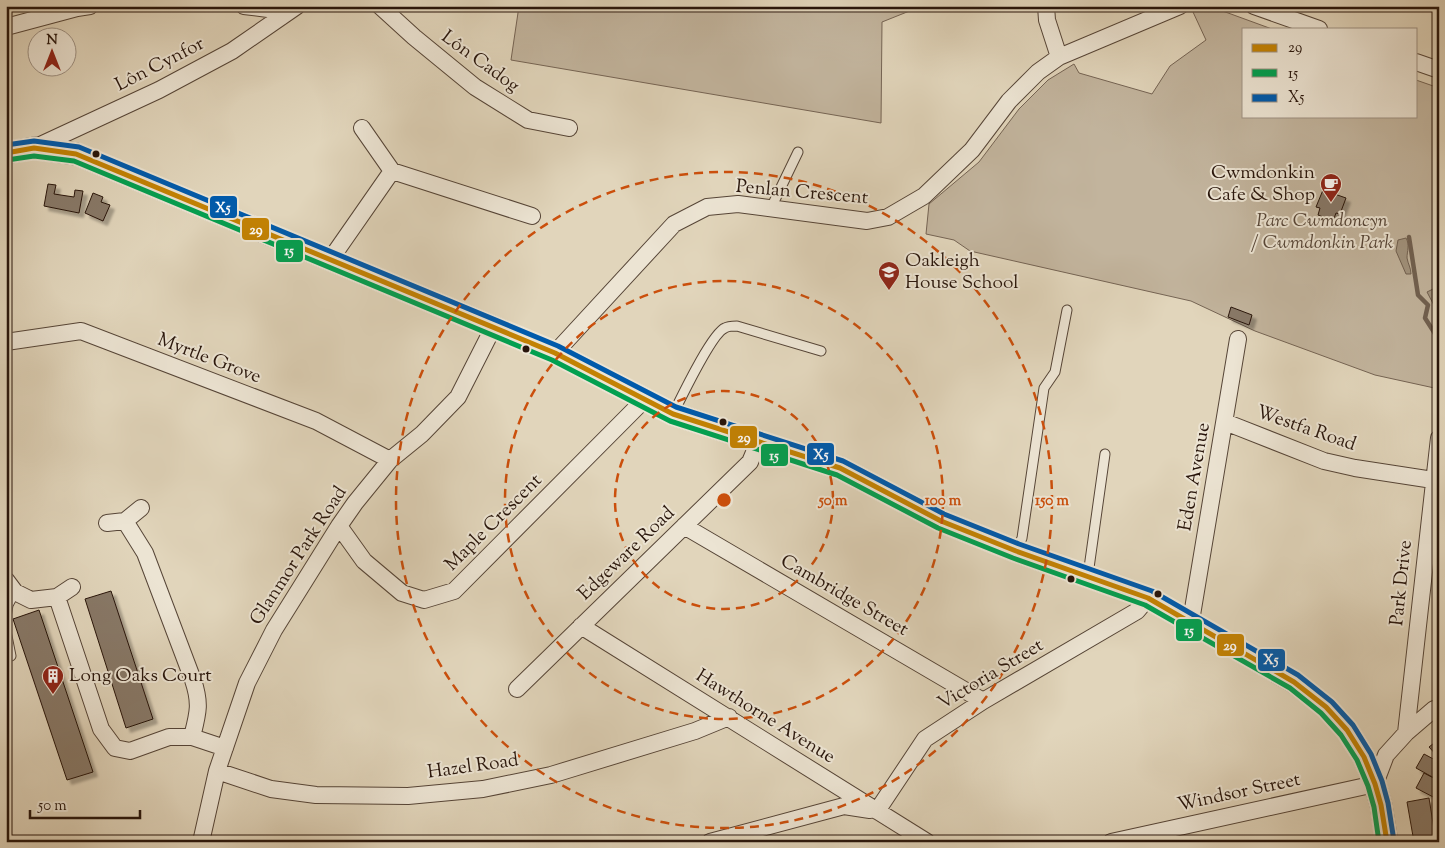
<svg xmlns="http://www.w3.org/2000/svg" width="1445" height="848" viewBox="0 0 1445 848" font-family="'Sorts Mill Goudy',serif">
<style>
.green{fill:#c2b49d;stroke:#756454}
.water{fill:#a2947f;stroke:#716151}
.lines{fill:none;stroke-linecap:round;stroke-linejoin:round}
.stream{stroke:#716151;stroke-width:4.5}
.building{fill:#887967;stroke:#28150b;filter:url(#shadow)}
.service-casing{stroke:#564537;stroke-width:11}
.minor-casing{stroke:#564537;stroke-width:18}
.tertiary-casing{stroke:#564537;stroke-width:23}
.service{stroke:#ece4d3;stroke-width:9}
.minor{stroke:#ece4d3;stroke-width:16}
.tertiary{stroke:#ece4d3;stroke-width:21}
.bus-1-casing{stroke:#ece4d3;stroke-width:9}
.bus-2-casing{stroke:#ece4d3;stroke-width:9}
.bus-3-casing{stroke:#ece4d3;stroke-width:9}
.bus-1{stroke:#c38203;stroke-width:5}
.bus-2{stroke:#02a050;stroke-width:5}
.bus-3{stroke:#005aab;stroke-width:5}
.ring{fill:none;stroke:#cb4f0c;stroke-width:2.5;stroke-dasharray:9 6}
.bus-dot{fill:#28150b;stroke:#ece4d3;stroke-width:2}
.labels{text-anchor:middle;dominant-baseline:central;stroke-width:4;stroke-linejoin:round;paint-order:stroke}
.street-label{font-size:19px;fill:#28150b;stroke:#ece4d3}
.poi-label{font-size:19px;fill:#28150b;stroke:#ece4d3;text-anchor:start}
.park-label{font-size:19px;font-style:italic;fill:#564537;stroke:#ece4d3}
.centre{fill:#cb4f0c;stroke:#ece4d3;stroke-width:2.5}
.ring-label{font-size:15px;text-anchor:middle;font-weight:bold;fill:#cb4f0c;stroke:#ece4d3;stroke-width:4;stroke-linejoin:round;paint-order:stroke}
.line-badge{stroke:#ece4d3;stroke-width:2}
.badge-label{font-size:14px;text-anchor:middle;font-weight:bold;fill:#fff}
</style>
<defs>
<filter id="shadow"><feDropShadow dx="4.5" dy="4.5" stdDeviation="1" flood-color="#0004"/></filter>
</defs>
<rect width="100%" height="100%" fill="#e1d5bb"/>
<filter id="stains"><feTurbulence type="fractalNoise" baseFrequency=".004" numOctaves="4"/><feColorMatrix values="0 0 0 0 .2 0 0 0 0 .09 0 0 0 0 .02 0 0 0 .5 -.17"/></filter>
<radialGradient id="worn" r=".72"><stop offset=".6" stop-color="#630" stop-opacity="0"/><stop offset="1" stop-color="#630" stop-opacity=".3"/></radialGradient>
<path class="green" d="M519 6H922L882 22 881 123 511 60Z
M1209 6 1272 29H1244V116H1416V80L1439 88V389L1375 375 1255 331 1191 301 970 251 954 240 926 234 929 204 979 162 1019 109 1048 80 1074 64 1079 73 1152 94 1170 66 1206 40 1193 12Z
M1439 498V561L1430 559Z"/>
<path class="water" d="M1406 238C1410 245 1407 251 1407 258 1408 264 1411 268 1411 274H1406L1396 251 1398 240Z
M1433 289 1439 299V311H1437L1427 292Z"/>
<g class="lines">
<path class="stream" d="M1409 237 1418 295 1428 305 1425 318 1439 340"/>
</g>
<path class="building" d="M48 184 56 185 54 194 74 197 75 190 83 191 79 213 44 206Z
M1323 190 1346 198 1340 214 1336 213 1333 221 1318 215 1320 208 1316 207Z
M93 193 103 197 101 202 110 205 103 221 85 213Z
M1231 307 1252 315 1249 325 1228 317Z
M111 591 153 719 126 728 85 599Z
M39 610 93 772 67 780 13 619Z
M1438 740 1439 741V758L1429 747Z
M1424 754 1439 762V775L1436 779 1416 768Z
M1424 773 1439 781V795L1437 799 1416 788Z
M1429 798 1436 842H1414L1407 802Z"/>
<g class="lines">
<g class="service-casing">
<path id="service" d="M771 208 798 152
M673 414C681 398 712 333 725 328 728 326 733 326 737 326L821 351
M1016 551 1022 538 1044 388 1055 372 1067 310
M1088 575 1105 454
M6 617 8 605 15 592
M6 631 11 656"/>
</g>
<g class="minor-casing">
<path id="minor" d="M244 6 268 9 281 17
M380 6 414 37 475 87 528 120 569 128
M1046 6 1047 20 1059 57
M1254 6 1319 29
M6 27 77 8 90 6
M1416 62 1439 70
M362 128 392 171
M34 148 159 90 232 51 297 6
M330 260 392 171 532 216
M6 342 81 331 316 421 390 460
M555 353 674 224 707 207 738 204 867 221 888 217 924 196 972 150 1009 101 1038 72 1059 57 1180 6
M1225 422 1324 461 1355 468 1433 480
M125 521 145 553 193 680C201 704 198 713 192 737
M107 523 125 521 141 508
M339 526 364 561 402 593 424 600 454 591 644 400
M684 526 983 701
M6 580 15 592 31 600 57 597 72 587
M57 597 101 729 115 748 130 751 169 737H192L225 748
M1191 621 1238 339
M581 626 927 842
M517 689 750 462 758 443
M1406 733 1439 438
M217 771 271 789 316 795 408 796 483 789 551 775 695 731 729 717
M877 811 925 739 983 701 1137 611 1148 598
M201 842 217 771 247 683 274 630 339 526 355 503 390 460 422 434 458 397 493 328
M710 842 844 806 870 810
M1111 842 1375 784 1386 755 1406 733 1434 709 1439 708"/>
</g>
<g class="tertiary-casing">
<path id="tertiary" d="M6 153 34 148 76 154 555 353 673 414 840 468 941 521 1016 551 1148 598 1294 682 1326 707 1347 730 1364 757 1375 784 1381 805 1387 842"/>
</g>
<use href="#service" class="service"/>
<use href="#minor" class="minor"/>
<use href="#tertiary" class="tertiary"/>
<g class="bus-1-casing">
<path id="bus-1" d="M6 153 34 148 76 154 555 353 673 414 840 468 941 521 1016 551 1148 598 1294 682 1326 707 1347 730 1364 757 1375 784 1381 805 1387 842"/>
</g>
<g class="bus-2-casing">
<path id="bus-2" d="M7 160 34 156 74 161 552 360 670 421 837 475 938 528 1013 558 1145 605 1290 688 1321 713 1341 735 1357 760 1368 786 1374 807 1379 842"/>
</g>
<g class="bus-3-casing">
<path id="bus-3" d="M6 145 34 141 79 147 558 346 676 407 843 461 944 514 1019 544 1152 591 1298 675 1332 702 1353 725 1371 754 1382 781 1388 803 1394 841"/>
</g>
<use href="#bus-1" class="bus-1"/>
<use href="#bus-2" class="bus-2"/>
<use href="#bus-3" class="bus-3"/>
</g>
<g class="ring">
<circle cx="724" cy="500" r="109"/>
<circle cx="724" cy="500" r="219"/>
<circle cx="724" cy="500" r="328"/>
</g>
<defs>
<g id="cafe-pin" transform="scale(1.125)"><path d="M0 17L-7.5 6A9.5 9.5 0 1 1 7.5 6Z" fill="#8f2418" stroke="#ece4d3"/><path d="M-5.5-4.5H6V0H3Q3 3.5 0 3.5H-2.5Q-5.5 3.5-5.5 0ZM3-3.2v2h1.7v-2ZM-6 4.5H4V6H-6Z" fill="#fff"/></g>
<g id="school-pin" transform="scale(1.125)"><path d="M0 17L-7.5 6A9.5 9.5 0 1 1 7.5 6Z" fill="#8f2418" stroke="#ece4d3"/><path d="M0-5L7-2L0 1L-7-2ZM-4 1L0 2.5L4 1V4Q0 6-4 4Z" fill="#fff"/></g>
<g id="building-pin" transform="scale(1.125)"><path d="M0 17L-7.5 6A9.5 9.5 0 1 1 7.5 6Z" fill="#8f2418" stroke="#ece4d3"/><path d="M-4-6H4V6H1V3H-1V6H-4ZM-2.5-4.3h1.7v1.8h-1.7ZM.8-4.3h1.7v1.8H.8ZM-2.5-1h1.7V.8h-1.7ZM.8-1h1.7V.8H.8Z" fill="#fff"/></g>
</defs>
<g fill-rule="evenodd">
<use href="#cafe-pin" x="1331" y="184"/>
<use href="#school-pin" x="889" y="272"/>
<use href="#building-pin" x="53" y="676"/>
</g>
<g class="bus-dot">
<circle cx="96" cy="154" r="4.5"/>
<circle cx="526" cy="349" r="4.5"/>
<circle cx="723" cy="422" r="4.5"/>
<circle cx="1071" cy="579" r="4.5"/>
<circle cx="1158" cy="594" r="4.5"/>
</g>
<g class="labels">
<g class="street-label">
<text transform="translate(480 62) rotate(36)">Lôn Cadog</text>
<text transform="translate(160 65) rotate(-27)">Lôn Cynfor</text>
<text transform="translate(802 193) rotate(5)">Penlan Crescent</text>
<text transform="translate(209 359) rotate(21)">Myrtle Grove</text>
<text transform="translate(1306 429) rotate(19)">Westfa Road</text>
<text transform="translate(1195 477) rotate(-80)">Eden Avenue</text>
<text transform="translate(494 523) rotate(-45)">Maple Crescent</text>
<text transform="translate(627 554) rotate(-44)">Edgeware Road</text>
<text transform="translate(299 556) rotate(-57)">Glanmor Park Road</text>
<text transform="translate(1402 583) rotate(-84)">Park Drive</text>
<text transform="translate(844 596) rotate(30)">Cambridge Street</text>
<text transform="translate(991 675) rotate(-31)">Victoria Street</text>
<text transform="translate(765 717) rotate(32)">Hawthorne Avenue</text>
<text transform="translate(473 767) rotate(-8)">Hazel Road</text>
<text transform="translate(1239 793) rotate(-12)">Windsor Street</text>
</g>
<g class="poi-label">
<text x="1315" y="173" text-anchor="end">Cwmdonkin<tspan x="1315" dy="22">Cafe &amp; Shop</tspan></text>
<text x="905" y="261">Oakleigh<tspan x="905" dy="22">House School</tspan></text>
<text x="69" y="676">Long Oaks Court</text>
</g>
<g class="park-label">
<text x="1322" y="221">Parc Cwmdoncyn<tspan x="1322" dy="22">/ Cwmdonkin Park</tspan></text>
</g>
</g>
<circle cx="724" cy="500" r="8" class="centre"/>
<g class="ring-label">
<text x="833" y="505">50 m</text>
<text x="943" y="505">100 m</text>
<text x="1052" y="505">150 m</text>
</g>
<g class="line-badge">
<rect x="209" y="195" width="29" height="24" rx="5" fill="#005aab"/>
<rect x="241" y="217" width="29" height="24" rx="5" fill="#c38203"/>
<rect x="275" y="239" width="29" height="24" rx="5" fill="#02a050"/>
<rect x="729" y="425" width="29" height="24" rx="5" fill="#c38203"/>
<rect x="806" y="442" width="29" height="24" rx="5" fill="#005aab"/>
<rect x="760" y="443" width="29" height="24" rx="5" fill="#02a050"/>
<rect x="1175" y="618" width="28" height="24" rx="5" fill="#02a050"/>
<rect x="1216" y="633" width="29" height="24" rx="5" fill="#c38203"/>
<rect x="1257" y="648" width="29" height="24" rx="5" fill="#005aab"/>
</g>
<g class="badge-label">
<text x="223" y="212">X5</text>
<text x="256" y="234">29</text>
<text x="289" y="255">15</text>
<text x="744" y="442">29</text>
<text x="821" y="459">X5</text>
<text x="774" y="460">15</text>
<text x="1189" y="635">15</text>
<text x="1230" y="650">29</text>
<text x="1271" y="664">X5</text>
</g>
<rect width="1445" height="848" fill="none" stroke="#e1d5bb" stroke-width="25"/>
<rect x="8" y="8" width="1430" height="833" fill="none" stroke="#28150b" stroke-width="2.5"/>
<rect x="12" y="12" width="1420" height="823" fill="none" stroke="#28150b"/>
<rect x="1242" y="28" width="175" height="90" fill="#ece4d3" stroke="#9e9183"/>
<rect x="1252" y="44" width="25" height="8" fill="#c38203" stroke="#9e9183"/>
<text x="1288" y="52" font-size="15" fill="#28150b">29</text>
<rect x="1252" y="69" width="25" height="8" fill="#02a050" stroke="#9e9183"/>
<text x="1288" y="78" font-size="15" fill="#28150b">15</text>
<rect x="1252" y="94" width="25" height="8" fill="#005aab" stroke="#9e9183"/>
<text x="1288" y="102" font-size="15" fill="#28150b">X5</text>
<g transform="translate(52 52)"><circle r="24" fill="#ece4d3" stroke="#9e9183"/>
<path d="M0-4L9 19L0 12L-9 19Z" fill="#8f2418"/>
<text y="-8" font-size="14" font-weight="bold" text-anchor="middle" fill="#28150b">N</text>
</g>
<path d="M30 810v8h110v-8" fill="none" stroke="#28150b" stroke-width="2.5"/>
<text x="38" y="810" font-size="15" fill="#28150b" stroke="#ece4d3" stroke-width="4" paint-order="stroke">50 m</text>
<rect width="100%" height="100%" filter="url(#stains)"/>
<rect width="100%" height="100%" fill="url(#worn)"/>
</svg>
